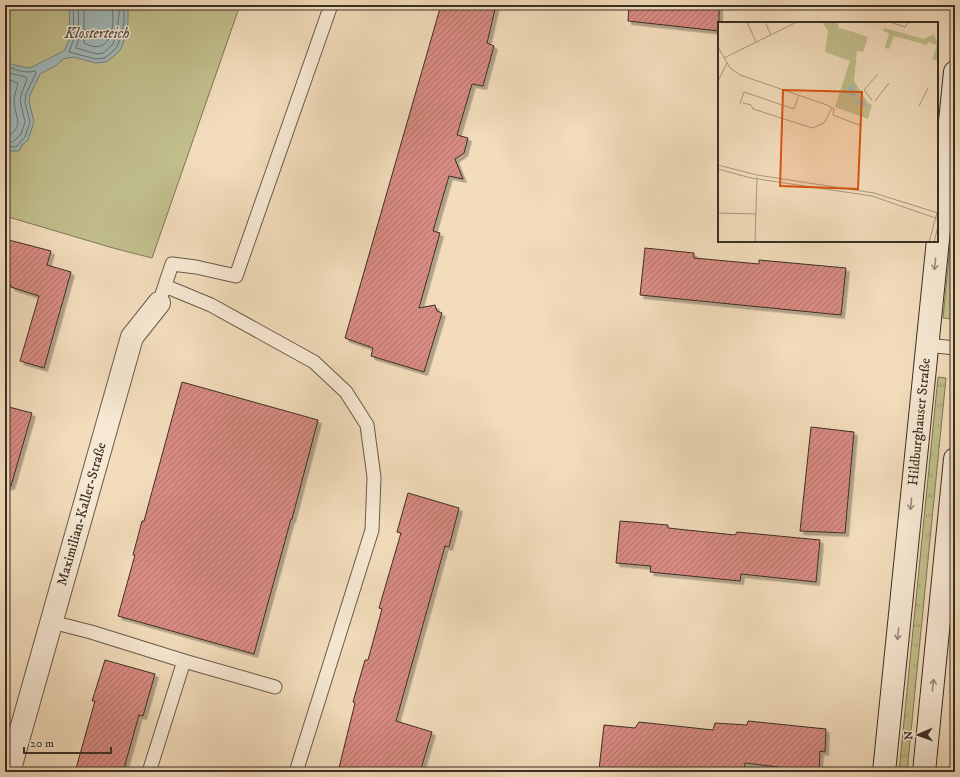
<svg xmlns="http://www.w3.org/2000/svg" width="960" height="777" viewBox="0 0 960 777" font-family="'IM FELL DW Pica',serif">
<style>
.grass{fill:url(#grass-tufts);stroke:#7e7658}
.park{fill:#c1be8c;stroke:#7e7658}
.water{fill:#a0b9bb;stroke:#77827f}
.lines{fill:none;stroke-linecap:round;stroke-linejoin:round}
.shore{stroke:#6d7470;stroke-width:1}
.building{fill:url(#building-hatch);stroke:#3a2f24;filter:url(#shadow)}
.lane-casing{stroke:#685a4a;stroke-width:15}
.street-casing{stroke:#685a4a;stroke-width:24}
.secondary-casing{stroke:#3a2f24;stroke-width:24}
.lane{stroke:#f7e8d3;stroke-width:13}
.street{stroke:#f7e8d3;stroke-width:22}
.secondary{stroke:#f7e8d3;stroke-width:22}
.oneway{stroke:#988c7c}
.labels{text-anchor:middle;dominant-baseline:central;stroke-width:3;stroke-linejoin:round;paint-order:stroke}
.street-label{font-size:14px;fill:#3a2f24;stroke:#f7e8d3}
.water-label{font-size:15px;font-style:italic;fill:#54524a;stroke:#f7e8d3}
.inset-road{fill:none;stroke:#a8977f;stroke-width:1}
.view{fill:#d7550e;fill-opacity:0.15;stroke:#d7550e;stroke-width:2}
.inset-edge{fill:none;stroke:#3a2f24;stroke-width:2}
</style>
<defs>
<pattern id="grass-tufts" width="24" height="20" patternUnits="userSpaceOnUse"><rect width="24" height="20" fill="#c1be8c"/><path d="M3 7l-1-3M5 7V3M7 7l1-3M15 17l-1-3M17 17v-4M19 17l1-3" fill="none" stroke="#9e9b72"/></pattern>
<pattern id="building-hatch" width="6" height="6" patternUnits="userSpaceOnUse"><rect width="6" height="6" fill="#d88b82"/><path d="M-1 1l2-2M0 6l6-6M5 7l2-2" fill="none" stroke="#b0726a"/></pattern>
<filter id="shadow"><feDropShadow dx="3.5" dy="3.5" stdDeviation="0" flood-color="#0004"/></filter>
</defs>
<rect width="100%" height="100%" fill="#f2dcbb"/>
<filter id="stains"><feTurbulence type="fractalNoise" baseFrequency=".005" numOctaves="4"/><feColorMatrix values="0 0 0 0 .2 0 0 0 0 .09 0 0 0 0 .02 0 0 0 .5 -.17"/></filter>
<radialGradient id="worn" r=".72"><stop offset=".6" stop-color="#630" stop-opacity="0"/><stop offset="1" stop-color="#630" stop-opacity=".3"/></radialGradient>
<path class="grass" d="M955 195V285L952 319 943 318Z
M938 377 946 378 907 772H899Z"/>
<path class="park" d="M5 5H240L152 258 113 248 5 216Z"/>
<path class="water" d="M69 5H130L128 10V22L126 34 121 49 113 57 106 62 96 63 73 57 63 59 57 65 40 74 30 95 29 101 34 122 28 140 22 145 19 151H10L5 150V62L18 66 30 68 64 51 70 38Z"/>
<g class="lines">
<path class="shore" d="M73 5 74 38 69 52 96 59 104 58 110 54 117 47 122 33 124 22V9L126 5
M78 5 79 38 76 48 97 54 103 53 107 50 113 44 117 32 120 5
M84 5V43C104 54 112 39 113 21 113 15 112 10 113 5
M5 66C14 69 25 74 35 71L36 73 26 94 25 102 30 122 25 137 16 147 5 146
M5 72 26 77 27 79 22 92 20 100 25 122 21 134 13 142 5 141
M5 78 18 83C17 89 14 95 14 102 15 117 24 124 10 135H5"/>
</g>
<path class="building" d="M441 5H496L487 43 494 46 483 86 472 84 457 135 468 138 464 153 455 159 463 179 449 176 433 231 440 233 419 308 435 305 437 311 442 313 424 372 371 356 373 348 345 338Z
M629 5H719V31L628 21Z
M5 239 51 251 47 265 71 272 44 368 20 361 39 296 11 287V285L5 283Z
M645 248 694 253V258L759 264V260L846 268 841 315 640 295Z
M182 382 318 420 292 519H291L254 654 118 616 135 555H133L142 521H144Z
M5 406 32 413 11 486H5Z
M811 427 854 432 845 533 800 531Z
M408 493 459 508 449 547 445 546 396 721 432 732 420 772H338L355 703 353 702 365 660H368L382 609 379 608 401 533 397 532Z
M620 521 668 525V528L735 535 737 532 820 540 816 582 741 574 740 581 650 572 651 566 616 563Z
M105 660 155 674 143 716 139 715 123 772H75L95 701H92Z
M748 721 826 729 825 752 820 751 819 772 745 763 744 771 722 769V772H689L648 768V772L599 770 604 725 635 728 639 722 713 730 715 723 747 725Z"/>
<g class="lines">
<g class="lane-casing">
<path id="lane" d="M165 286 211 305 314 362 346 392 367 425 374 477 372 530 296 772
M162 294 172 264 196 267 236 276 331 5
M927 345 955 348
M52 622 91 632 184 661 149 772
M184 661 275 687"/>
</g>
<g class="street-casing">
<g id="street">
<path id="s1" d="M9 772 132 337 159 303"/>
</g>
</g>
<g class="secondary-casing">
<g id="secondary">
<path id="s2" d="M884 772 955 72"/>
<path d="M924 772 955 459"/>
</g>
</g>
<use href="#lane" class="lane"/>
<use href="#street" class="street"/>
<use href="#secondary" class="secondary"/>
</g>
<defs><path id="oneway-shaft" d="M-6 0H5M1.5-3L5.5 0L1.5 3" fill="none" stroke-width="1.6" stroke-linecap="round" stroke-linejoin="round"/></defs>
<g class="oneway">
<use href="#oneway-shaft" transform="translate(935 264) rotate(96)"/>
<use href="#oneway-shaft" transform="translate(911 504) rotate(96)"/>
<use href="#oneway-shaft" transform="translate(898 634) rotate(96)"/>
<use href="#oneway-shaft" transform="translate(933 685) rotate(-84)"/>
</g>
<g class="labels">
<g class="street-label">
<text stroke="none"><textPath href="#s2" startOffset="352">Hildburghauser Straße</textPath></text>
<text stroke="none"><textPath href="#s1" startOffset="268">Maximilian-Kaller-Straße</textPath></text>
</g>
<g class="water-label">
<text x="97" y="33">Klosterteich</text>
</g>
</g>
<g transform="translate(718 22)">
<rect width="220" height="220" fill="#f2dcbb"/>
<path d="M166 6 206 17 216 12 220 23V39L214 37 219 23 210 20 209 23 176 14 171 27 167 26 171 11 165 9Z" fill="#c1be8c"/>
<path d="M104 0H119L121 6 114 28 125 31 132 9 150 15 145 30 139 29 136 59 150 81 154 83 150 97 117 85 132 39 107 30 110 9Z" fill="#c1be8c"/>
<path d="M121 6 132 9 125 32 114 28Z" fill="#c1be8c"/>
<path d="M132 63 135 62 138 77 145 78 149 85 138 82 136 74 128 72Z" fill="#a0b9bb"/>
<path class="inset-road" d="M29 0 38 20M47 0 53 13M172 0 187 5 190 0M0 25 12 46 22 53 109 83 116 87 115 93 144 104M6 36 79 0M0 59 9 41M154 78 146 68 160 52M157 79 171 61M25 81 33 83 35 87 94 106 106 101 114 86M22 82 26 70 76 87 81 73M201 84 210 66M0 143 39 153 156 171 220 191M0 147 33 156 154 174 220 197M0 191 38 192M37 220 39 155M211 220 220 187M216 220 220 204"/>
<path class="view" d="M65 68 144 70 140 167 62 164Z"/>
<rect width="220" height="220" class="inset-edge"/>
</g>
<rect width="960" height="777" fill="none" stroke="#f2dcbb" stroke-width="20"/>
<rect x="6" y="6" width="948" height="765" fill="none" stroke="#3a2f24" stroke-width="2"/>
<rect x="10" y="10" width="940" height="757" fill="none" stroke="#3a2f24"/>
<g transform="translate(918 735) rotate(268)" stroke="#f7e8d3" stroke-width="3" paint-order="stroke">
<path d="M0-3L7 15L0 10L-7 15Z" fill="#3a2f24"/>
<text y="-6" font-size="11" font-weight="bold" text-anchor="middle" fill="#3a2f24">N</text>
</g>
<path d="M24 747v6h87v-6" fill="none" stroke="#3a2f24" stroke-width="2"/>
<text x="30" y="747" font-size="12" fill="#3a2f24" stroke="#f7e8d3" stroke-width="3" paint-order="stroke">20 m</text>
<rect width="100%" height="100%" filter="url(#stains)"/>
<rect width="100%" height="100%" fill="url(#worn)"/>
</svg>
